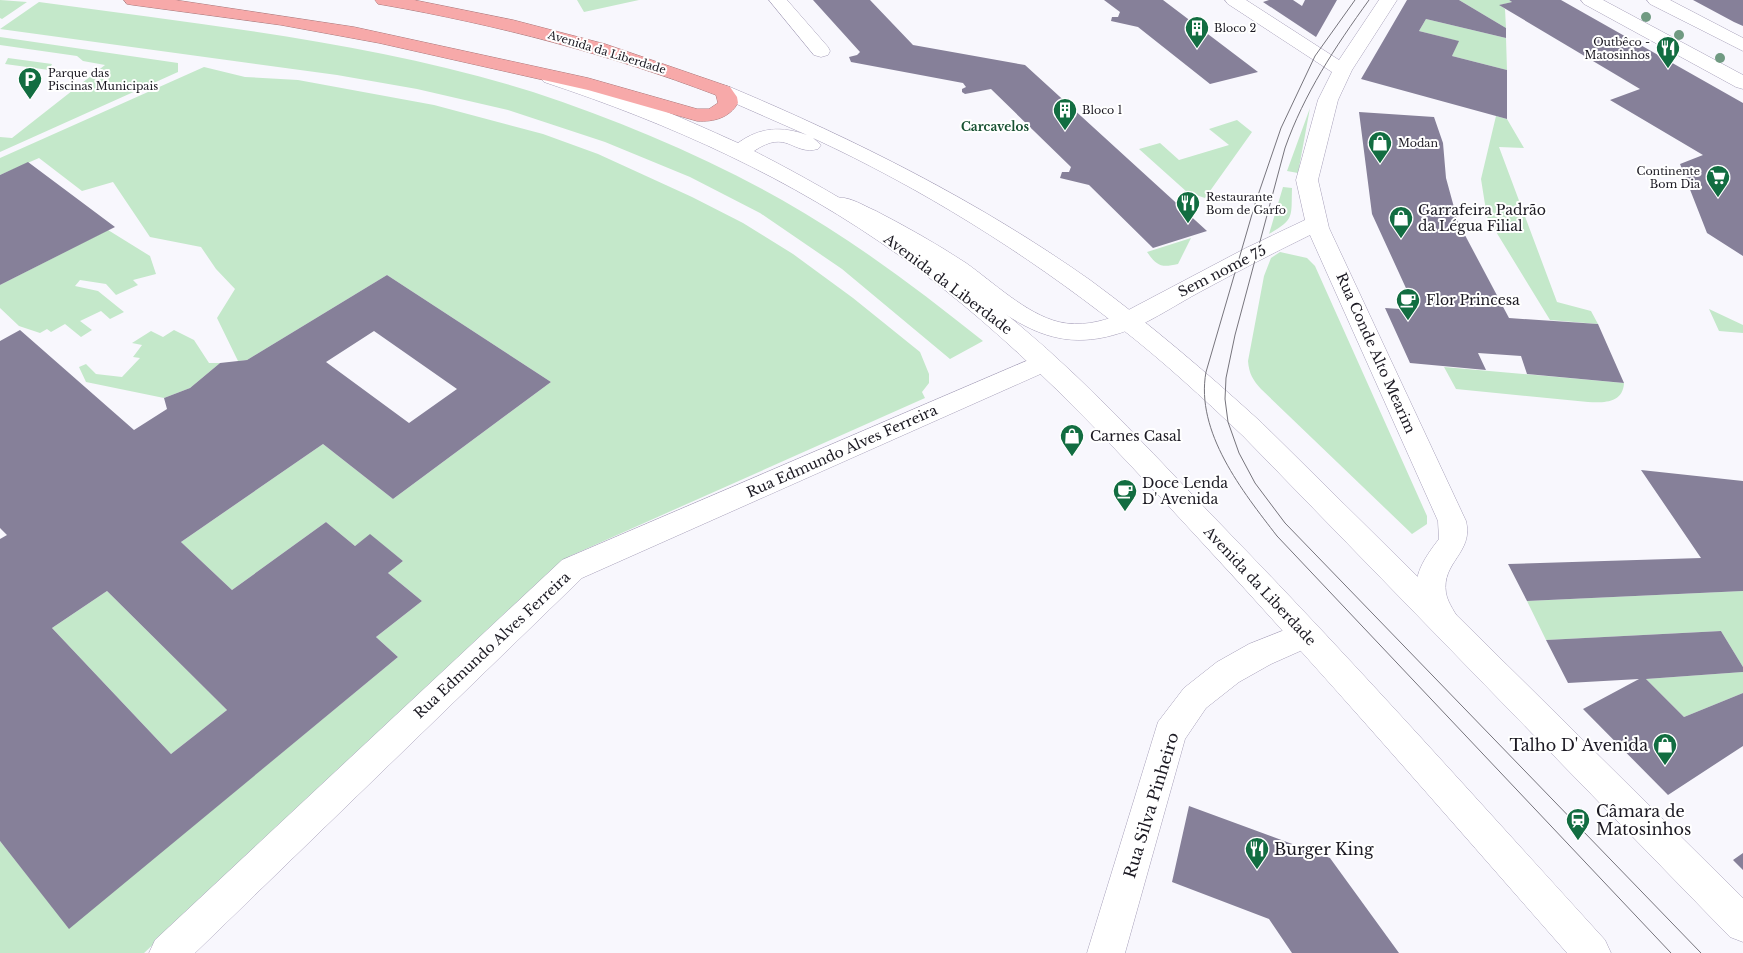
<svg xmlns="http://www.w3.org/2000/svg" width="1743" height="953" viewBox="0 0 1743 953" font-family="'Libre Baskerville',serif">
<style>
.green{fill:#c4e8ca}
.building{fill:#868099;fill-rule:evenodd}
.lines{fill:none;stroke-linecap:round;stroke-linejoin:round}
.street-casing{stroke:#a69fb9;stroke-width:1}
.secondary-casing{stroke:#a69fb9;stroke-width:1}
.highway-casing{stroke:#aa777a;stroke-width:1}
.street{fill:#fff;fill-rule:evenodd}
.secondary{fill:#fff;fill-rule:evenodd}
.highway{fill:#f7a9a9;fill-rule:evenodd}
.tram{stroke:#76747c;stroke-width:1}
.tree{fill:#709a82}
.labels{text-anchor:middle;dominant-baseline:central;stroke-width:4;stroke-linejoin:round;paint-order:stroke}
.far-poi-label{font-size:11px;fill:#1b1922;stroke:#fff;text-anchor:start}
.far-street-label{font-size:11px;fill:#1b1922;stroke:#fff}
.far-neighbourhood-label{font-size:12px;font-weight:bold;fill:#165031;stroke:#fff}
.poi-label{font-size:14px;fill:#1b1922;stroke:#fff;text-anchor:start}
.street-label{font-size:14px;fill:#1b1922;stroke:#fff}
.near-poi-label{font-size:16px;fill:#1b1922;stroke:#fff;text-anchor:start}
.near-street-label{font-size:16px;fill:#1b1922;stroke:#fff}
</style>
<rect width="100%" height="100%" fill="#f8f7fd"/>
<path class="green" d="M0 0 27 2 2 19 0 18Z
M577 0H639L584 12Z
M1459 0H1509L1512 2 1500 5 1505 9 1506 28Z
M39 2C204 25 374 42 533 92 618 120 704 156 782 200 853 240 919 290 983 341L950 359 842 269 760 213 690 177 605 142 508 110 417 89 337 75 0 29Z
M1426 19 1506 38 1507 70 1452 56 1458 41 1419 31Z
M0 37 178 63V72L0 152V137L12 138 105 65 83 61 77 56 0 45Z
M8 58 52 64 49 70 5 64Z
M204 67 245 77 298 80 434 105 543 134 598 154 692 197 743 223 793 254 853 298 920 352 929 374V383L922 392 925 398 570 556 144 953H0V841L69 928 398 657 376 637 422 601 388 573 403 561 370 535 355 546 326 522 232 590 181 542 323 444 393 499 551 382 387 275 247 360 238 361 217 318 235 289 216 269 201 247 150 237 113 182 82 191 39 158 0 175V158Z
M1310 108 1298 173 1287 171Z
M1496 116 1507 119 1524 148 1499 147 1557 302 1591 311 1598 324 1550 320 1487 217 1481 179Z
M1237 120 1252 132 1205 198 1187 192 1139 149 1160 143 1179 160 1229 145 1209 129Z
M1283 187 1292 188C1291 217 1295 219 1269 234Z
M108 230 150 256 156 274 133 280 138 285 116 295 106 284 80 280 75 286 98 291 124 312 110 319 101 311 80 321 92 330 81 337 65 324 51 332 47 329 40 333 19 326 0 308V285Z
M1191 238 1178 264C1161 268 1157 266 1147 252Z
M1280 252 1307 258 1315 266 1427 516V524L1412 534 1261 389C1253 380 1249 374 1248 361L1264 276 1271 258Z
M1709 309 1743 325V333L1719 331Z
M174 330 194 340 209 363H220L190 388 164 398 86 382 79 367 86 364 96 374 122 377 140 358 133 357 142 345 132 343 151 331 163 337Z
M1444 367 1624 383C1623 403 1604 403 1588 402L1456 389Z
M107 591 227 710 171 754 52 628Z
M1743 591V667L1721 631 1546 640 1527 601Z
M1743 672V693L1684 717 1646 679Z"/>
<path class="building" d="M813 0H870L913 45 1025 65 1207 231 1153 248 1089 185 1060 178 1062 172H1069L1071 167 991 89 965 94 962 92V89L966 87 963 83 851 62 849 57 857 55 860 52Z
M1104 0H1163L1258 72 1210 84 1138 27 1111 21 1112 17H1118L1120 12Z
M1269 0H1293L1302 6 1305 0H1337L1316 37 1263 2Z
M1407 0H1459L1506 28V38L1426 19 1419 31 1459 41 1452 56 1507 70V119L1361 79Z
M1509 0H1561L1743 103V256L1707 233 1680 164 1703 155 1610 100 1640 89 1499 5 1512 2Z
M1693 0H1743V26L1734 22Z
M1359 112 1434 117 1443 143 1446 178 1458 222 1509 318 1598 324 1624 383 1527 374 1521 356 1478 353 1486 370 1410 363 1385 308 1416 310 1372 214Z
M28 162 115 227 0 285V175Z
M387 275 551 382 393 499 323 444 181 542 232 590 326 522 355 546 370 534 403 561 388 573 422 601 376 637 398 657 69 929 0 841V539L7 535 0 528V341L20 330 134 430 167 409 164 398 190 388 220 363 247 360ZM374 331 457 389 409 423 326 362ZM107 591 227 710 171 754 52 628Z
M1641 470 1743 481V591L1527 601 1508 564 1701 558Z
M1721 631 1743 667V672L1646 679 1684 717 1743 693V746L1668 795 1583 709 1639 679 1568 683 1546 640Z
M1189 806 1330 858 1399 953H1292L1269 919 1172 882Z
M1743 853V870L1733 860Z"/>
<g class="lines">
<g class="street-casing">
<path id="street" d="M769 0H787L828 47 830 51 828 55 821 57 814 55Z
M1225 0H1246L1339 60 1379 0H1397L1352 70 1338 100 1318 180 1329 228 1466 521C1474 553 1441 562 1446 593 1448 604 1456 613 1461 624L1457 633 1446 637 1435 633C1409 593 1410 576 1439 539L1438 521 1310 235C1271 254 1233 274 1196 294 1176 305 1156 318 1136 327 1048 365 1006 312 939 267 906 244 870 226 833 208L830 203 833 198C848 195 862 205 876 211 907 227 937 244 966 263 993 282 1026 314 1059 322 1080 327 1100 322 1119 315L1246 248 1305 220 1296 180 1318 100 1332 72 1228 4Z
M1045 353 1054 356 1058 362 1054 368 582 578 195 953H149L155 940 562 560Z
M1305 622 1316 626 1320 635 1316 644 1271 664 1239 682 1206 708 1185 739 1125 953H1087L1158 722 1184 688 1217 662 1249 644Z"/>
</g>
<g class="secondary-casing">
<path id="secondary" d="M1581 0H1603L1743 75V89L1736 87 1584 4Z
M1647 0H1670L1743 38V51L1650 4Z
M551 72C616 88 678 116 738 143 760 127 782 126 807 135L716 95 713 91 716 87 723 85 730 87C856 140 978 201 1090 280 1150 324 1206 372 1262 423L1743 898V942L1730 937 1243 436C1203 398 1162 360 1118 326 1024 252 921 188 813 138L821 145 818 149C792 156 788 128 754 151 848 199 937 255 1018 324 1095 388 1161 463 1231 535 1359 667 1481 804 1605 940L1611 953H1567C1445 814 1324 674 1198 538 1103 435 1014 338 900 256 791 178 671 124 544 82L541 78 544 74Z"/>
</g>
<g class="highway-casing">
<path id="highway" d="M124 0H175L354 27 588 78 697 109H709L718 103 716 95C608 54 498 25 384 5L378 4 375 0H414L513 20 605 44 730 87 737 97 738 103C729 118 714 122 697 121L588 90 379 43 281 25 133 5 127 4Z"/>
</g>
<use href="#street" class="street"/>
<use href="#secondary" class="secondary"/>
<use href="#highway" class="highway"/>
<path class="tram" d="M1355 0 1315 56 1281 128 1255 204 1206 372C1195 432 1243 492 1277 536L1671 953
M1369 0C1335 47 1304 94 1285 148L1235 335 1226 378 1225 399 1228 422 1239 453 1255 483 1285 523 1701 953"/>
</g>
<g class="tree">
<circle cx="1646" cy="17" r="5"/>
<circle cx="1679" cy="35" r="5"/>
<circle cx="1720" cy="58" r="5"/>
</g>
<defs>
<g id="building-pin" transform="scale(1.25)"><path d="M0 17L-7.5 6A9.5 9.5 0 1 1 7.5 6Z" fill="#126d41" stroke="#fff"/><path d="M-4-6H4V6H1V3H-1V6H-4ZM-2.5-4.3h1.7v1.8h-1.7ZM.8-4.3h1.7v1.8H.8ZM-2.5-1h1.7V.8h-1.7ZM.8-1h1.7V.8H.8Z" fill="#fff"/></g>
<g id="restaurant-pin" transform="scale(1.25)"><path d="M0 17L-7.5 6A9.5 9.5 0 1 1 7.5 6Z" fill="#126d41" stroke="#fff"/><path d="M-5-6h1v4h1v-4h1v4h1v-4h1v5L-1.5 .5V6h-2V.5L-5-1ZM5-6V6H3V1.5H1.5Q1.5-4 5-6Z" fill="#fff"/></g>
<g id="parking-pin" transform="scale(1.25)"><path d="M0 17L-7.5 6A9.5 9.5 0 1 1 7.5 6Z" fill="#126d41" stroke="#fff"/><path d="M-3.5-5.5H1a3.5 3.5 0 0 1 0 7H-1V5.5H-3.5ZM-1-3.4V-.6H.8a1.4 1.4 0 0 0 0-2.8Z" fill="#fff"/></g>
<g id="shop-pin" transform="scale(1.25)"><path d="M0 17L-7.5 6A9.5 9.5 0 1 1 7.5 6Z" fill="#126d41" stroke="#fff"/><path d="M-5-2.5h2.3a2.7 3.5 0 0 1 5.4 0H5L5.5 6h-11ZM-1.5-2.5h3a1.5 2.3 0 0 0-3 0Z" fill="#fff"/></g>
<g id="supermarket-pin" transform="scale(1.25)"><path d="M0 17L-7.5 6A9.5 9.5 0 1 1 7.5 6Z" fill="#126d41" stroke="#fff"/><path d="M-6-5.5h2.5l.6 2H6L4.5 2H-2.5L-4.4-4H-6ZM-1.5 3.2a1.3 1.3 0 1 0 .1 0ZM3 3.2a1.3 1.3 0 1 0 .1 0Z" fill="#fff"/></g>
<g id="cafe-pin" transform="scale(1.25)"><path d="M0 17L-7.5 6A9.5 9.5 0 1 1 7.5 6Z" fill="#126d41" stroke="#fff"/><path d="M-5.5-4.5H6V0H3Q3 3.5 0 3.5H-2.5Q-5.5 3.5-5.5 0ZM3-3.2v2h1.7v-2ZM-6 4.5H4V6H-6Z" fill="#fff"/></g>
<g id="station-pin" transform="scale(1.25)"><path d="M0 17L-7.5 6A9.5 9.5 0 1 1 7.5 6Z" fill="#126d41" stroke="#fff"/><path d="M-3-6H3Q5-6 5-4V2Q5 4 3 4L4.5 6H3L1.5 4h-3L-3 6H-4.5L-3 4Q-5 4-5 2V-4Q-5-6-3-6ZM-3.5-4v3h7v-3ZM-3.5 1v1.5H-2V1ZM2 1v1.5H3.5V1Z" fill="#fff"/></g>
</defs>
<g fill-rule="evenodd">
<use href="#building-pin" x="1197" y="28"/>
<use href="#restaurant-pin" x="1668" y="48"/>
<use href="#parking-pin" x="30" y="79"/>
<use href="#building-pin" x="1065" y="110"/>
<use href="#shop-pin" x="1380" y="143"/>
<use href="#supermarket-pin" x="1718" y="177"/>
<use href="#restaurant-pin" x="1188" y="203"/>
<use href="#shop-pin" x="1401" y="218"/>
<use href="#cafe-pin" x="1408" y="300"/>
<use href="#shop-pin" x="1072" y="436"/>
<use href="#cafe-pin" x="1125" y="491"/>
<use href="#shop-pin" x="1665" y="745"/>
<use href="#station-pin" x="1578" y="820"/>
<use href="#restaurant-pin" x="1257" y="849"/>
</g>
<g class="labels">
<g class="far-poi-label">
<text x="1214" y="28">Bloco 2</text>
<text x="1650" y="42" text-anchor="end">Outbêco -<tspan x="1650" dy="13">Matosinhos</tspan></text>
<text x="48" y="73">Parque das<tspan x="48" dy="13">Piscinas Municipais</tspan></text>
<text x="1082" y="110">Bloco 1</text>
<text x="1398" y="143">Modan</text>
<text x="1700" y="171" text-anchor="end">Continente<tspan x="1700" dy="13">Bom Dia</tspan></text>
<text x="1206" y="197">Restaurante<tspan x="1206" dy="13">Bom de Garfo</tspan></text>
</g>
<g class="far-street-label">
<text transform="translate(607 52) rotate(17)">Avenida da Liberdade</text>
</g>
<g class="far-neighbourhood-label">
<text x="995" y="126">Carcavelos</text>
</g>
<g class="poi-label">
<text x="1418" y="210">Garrafeira Padrão<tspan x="1418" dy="16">da Légua Filial</tspan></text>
<text x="1426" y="300">Flor Princesa</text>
<text x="1090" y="436">Carnes Casal</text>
<text x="1142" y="483">Doce Lenda<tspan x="1142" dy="16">D' Avenida</tspan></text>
</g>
<g class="street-label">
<text transform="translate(1222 271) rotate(-27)">Sem nome 75</text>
<text transform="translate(948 284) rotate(37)">Avenida da Liberdade</text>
<text transform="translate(1376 353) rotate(66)">Rua Conde Alto Mearim</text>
<text transform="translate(842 451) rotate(-24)">Rua Edmundo Alves Ferreira</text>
<text transform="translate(1260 586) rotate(47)">Avenida da Liberdade</text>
<text transform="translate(492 645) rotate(-43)">Rua Edmundo Alves Ferreira</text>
</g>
<g class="near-poi-label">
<text x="1648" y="745" text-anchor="end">Talho D' Avenida</text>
<text x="1596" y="811">Câmara de<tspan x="1596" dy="18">Matosinhos</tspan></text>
<text x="1274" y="849">Burger King</text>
</g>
<g class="near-street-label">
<text transform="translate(1151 805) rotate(-73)">Rua Silva Pinheiro</text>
</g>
</g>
</svg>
